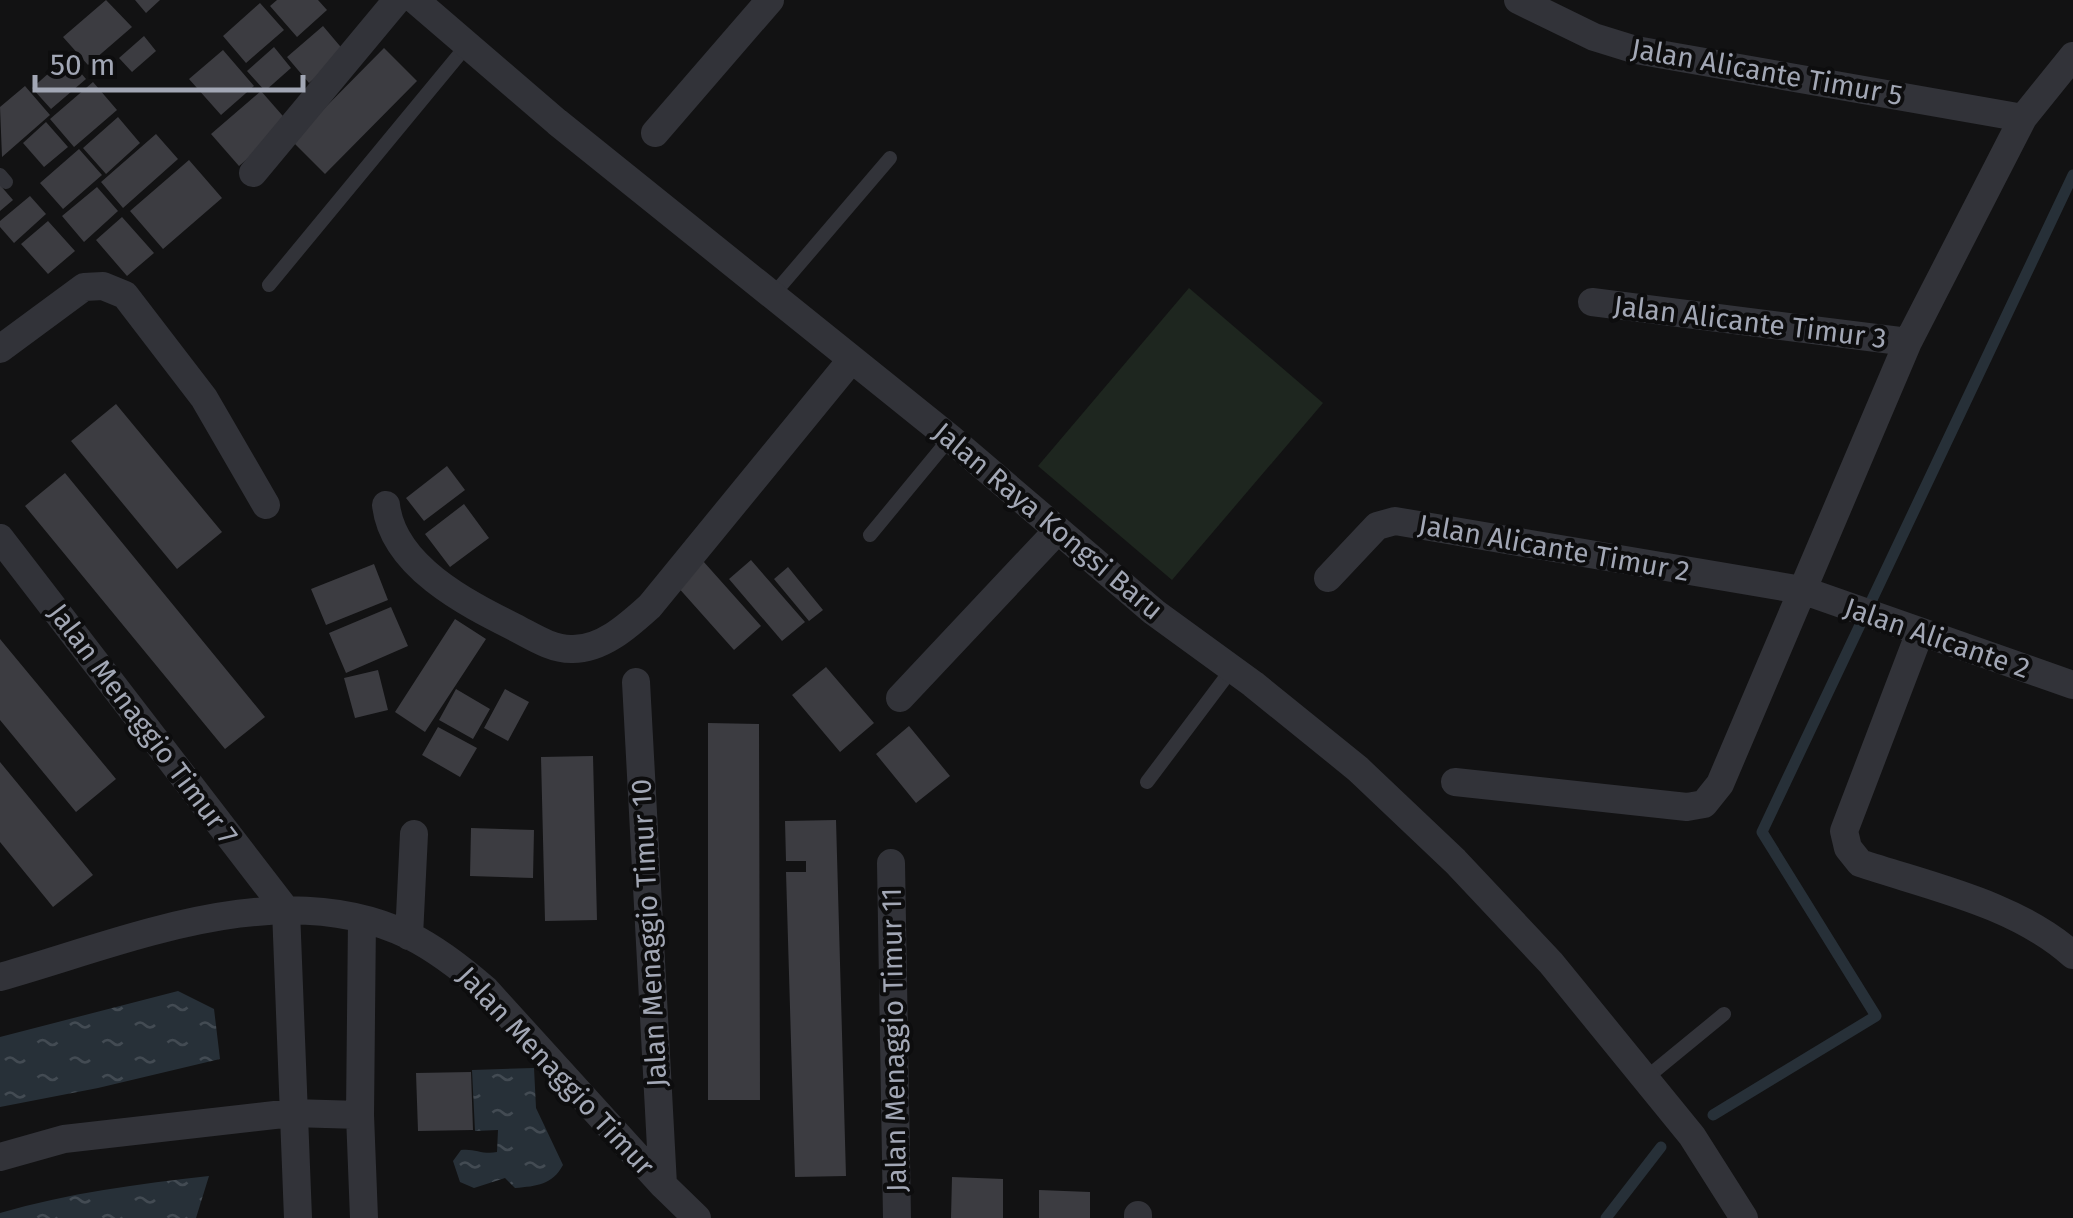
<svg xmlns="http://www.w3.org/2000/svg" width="2073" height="1218" viewBox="0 0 2073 1218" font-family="'Fira Sans',sans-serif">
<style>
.pitch{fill:#1e261f}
.water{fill:url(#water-ripples)}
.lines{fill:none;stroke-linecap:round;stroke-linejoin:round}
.stream{stroke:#273038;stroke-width:11}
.building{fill:#3c3c41}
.service{stroke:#323339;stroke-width:14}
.minor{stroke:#323339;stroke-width:28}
.labels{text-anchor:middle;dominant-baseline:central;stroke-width:8;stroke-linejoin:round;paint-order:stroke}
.street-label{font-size:28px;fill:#a2a7b5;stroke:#0d0d0e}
</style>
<defs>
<pattern id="water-ripples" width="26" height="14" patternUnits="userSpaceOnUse" patternTransform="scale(2.5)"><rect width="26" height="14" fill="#273038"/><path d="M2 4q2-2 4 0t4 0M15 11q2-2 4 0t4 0" fill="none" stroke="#434b53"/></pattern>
</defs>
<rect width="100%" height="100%" fill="#121213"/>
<path class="pitch" d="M1189 288 1323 403 1172 580 1038 466Z"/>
<path class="water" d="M178 991 214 1009 220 1059 98 1088 0 1107V1037Z
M534 1068 536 1108 563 1165C552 1185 537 1186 515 1188L505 1178 474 1188 460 1182 453 1161 461 1150C474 1148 483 1155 497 1152L498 1130 475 1131 472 1070Z
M209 1176 196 1218H0V1213C68 1193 139 1184 209 1176Z"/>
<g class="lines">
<path class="stream" d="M1713 1115 1876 1016 1762 832 2073 175
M1606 1218 1661 1147"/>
</g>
<path class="building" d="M106 0 132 27 88 65 63 37Z
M135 0H160L146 13Z
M277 0H318L327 10 297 37 270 6Z
M260 3 284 30 246 63 223 36Z
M323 26 345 52 309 83 287 57Z
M144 36 156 51 132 72 119 58Z
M274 47 291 68 265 91 247 71Z
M384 48 417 81 325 174 292 141Z
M223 50 254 86 221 115 189 79Z
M67 57 86 79 51 109 32 88Z
M93 82 117 110 74 147 50 119Z
M25 86 50 115 2 157 0 107Z
M261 91 289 123 239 166 211 134Z
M118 117 140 143 106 174 83 148Z
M46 122 68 147 44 167 23 143Z
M156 134 178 159 123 208 101 182Z
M79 149 102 175 63 209 40 183Z
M189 160 222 198 163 249 130 211Z
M0 185 13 200 0 211Z
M97 187 118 211 84 242 62 216Z
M30 196 46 214 14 243 0 227V221Z
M122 217 154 253 127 276 96 240Z
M48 221 75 251 48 274 21 244Z
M116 404 222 532 177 569 71 441Z
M447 466 465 490 424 521 406 498Z
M65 473 265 717 225 749 25 506Z
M464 504 489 538 450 567 425 534Z
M751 560 805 622 782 641 729 579Z
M703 561 761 626 734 650 676 585Z
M374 564 388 600 326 625 311 589Z
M788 567 823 610 809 621 774 579Z
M391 607 408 646 346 673 329 633Z
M455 619 486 639 425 732 395 712Z
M0 639 116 779 76 812 0 720Z
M826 667 874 723 840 752 792 695Z
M378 670 388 710 355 718 344 678Z
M456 689 490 709 473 739 439 720Z
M505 689 529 702 508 741 484 728Z
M708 723 759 724 760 1100H708Z
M909 726 950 776 916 803 876 754Z
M438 727 477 748 460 777 422 755Z
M593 756 597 920 545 921 541 757Z
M0 762 93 875 53 907 0 842Z
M836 820 846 1176 795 1177 786 872H806V861H786L785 821Z
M471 828 534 830 533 878 470 876Z
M471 1072 473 1130 418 1131 416 1073Z
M952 1177 1003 1179V1218H951Z
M1039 1190 1090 1192V1218H1039Z"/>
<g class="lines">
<path class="service" d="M0 175 6 182
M269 285 468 44
M772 296 890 158
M870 535 950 438
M1147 782 1232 669
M1646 1078 1724 1014"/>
<path class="minor" d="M415 0 557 122 950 438 1154 612 1253 684 1358 769 1455 861 1551 963 1692 1136 1744 1218
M1518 0 1594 37 1636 50 2023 118
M655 133 770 0
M253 173 397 0
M1592 302 1908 342
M0 349 84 287 103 286 125 295 204 398 266 505
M386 505C393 566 466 603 514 627 532 636 551 649 571 649 602 650 629 625 650 606L852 359
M0 538 286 910 298 1218
M1328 578 1377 526 1395 521 1802 590 2073 685
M1920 632 1844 831 1848 848 1860 863C1932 887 2016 904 2073 955
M636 682 663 1185
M900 698 1058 530
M1455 782 1687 807 1704 804 1720 784 1908 342 2023 118 2073 56
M891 863 897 1218
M362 919 360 1115 364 1218
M409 936 414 834
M0 977C128 941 280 873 410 936 438 950 462 969 485 989L663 1185 697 1218
M0 1157 64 1139 292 1113 360 1115
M1138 1215V1218"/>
</g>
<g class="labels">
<g class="street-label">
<text transform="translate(1767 72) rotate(10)">Jalan Alicante Timur 5</text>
<text transform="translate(1750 322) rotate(7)">Jalan Alicante Timur 3</text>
<text transform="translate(1048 521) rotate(40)">Jalan Raya Kongsi Baru</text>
<text transform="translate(1554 548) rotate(10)">Jalan Alicante Timur 2</text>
<text transform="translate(1937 638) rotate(19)">Jalan Alicante 2</text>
<text transform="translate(143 724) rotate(53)">Jalan Menaggio Timur 7</text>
<text transform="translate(649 933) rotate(-93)">Jalan Menaggio Timur 10</text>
<text transform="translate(894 1040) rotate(-91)">Jalan Menaggio Timur 11</text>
<text transform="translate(556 1071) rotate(47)">Jalan Menaggio Timur</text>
</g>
</g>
<path d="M35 75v15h268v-15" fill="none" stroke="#a2a7b5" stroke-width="5"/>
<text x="50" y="75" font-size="30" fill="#a2a7b5" stroke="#0d0d0e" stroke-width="8" paint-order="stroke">50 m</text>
</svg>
